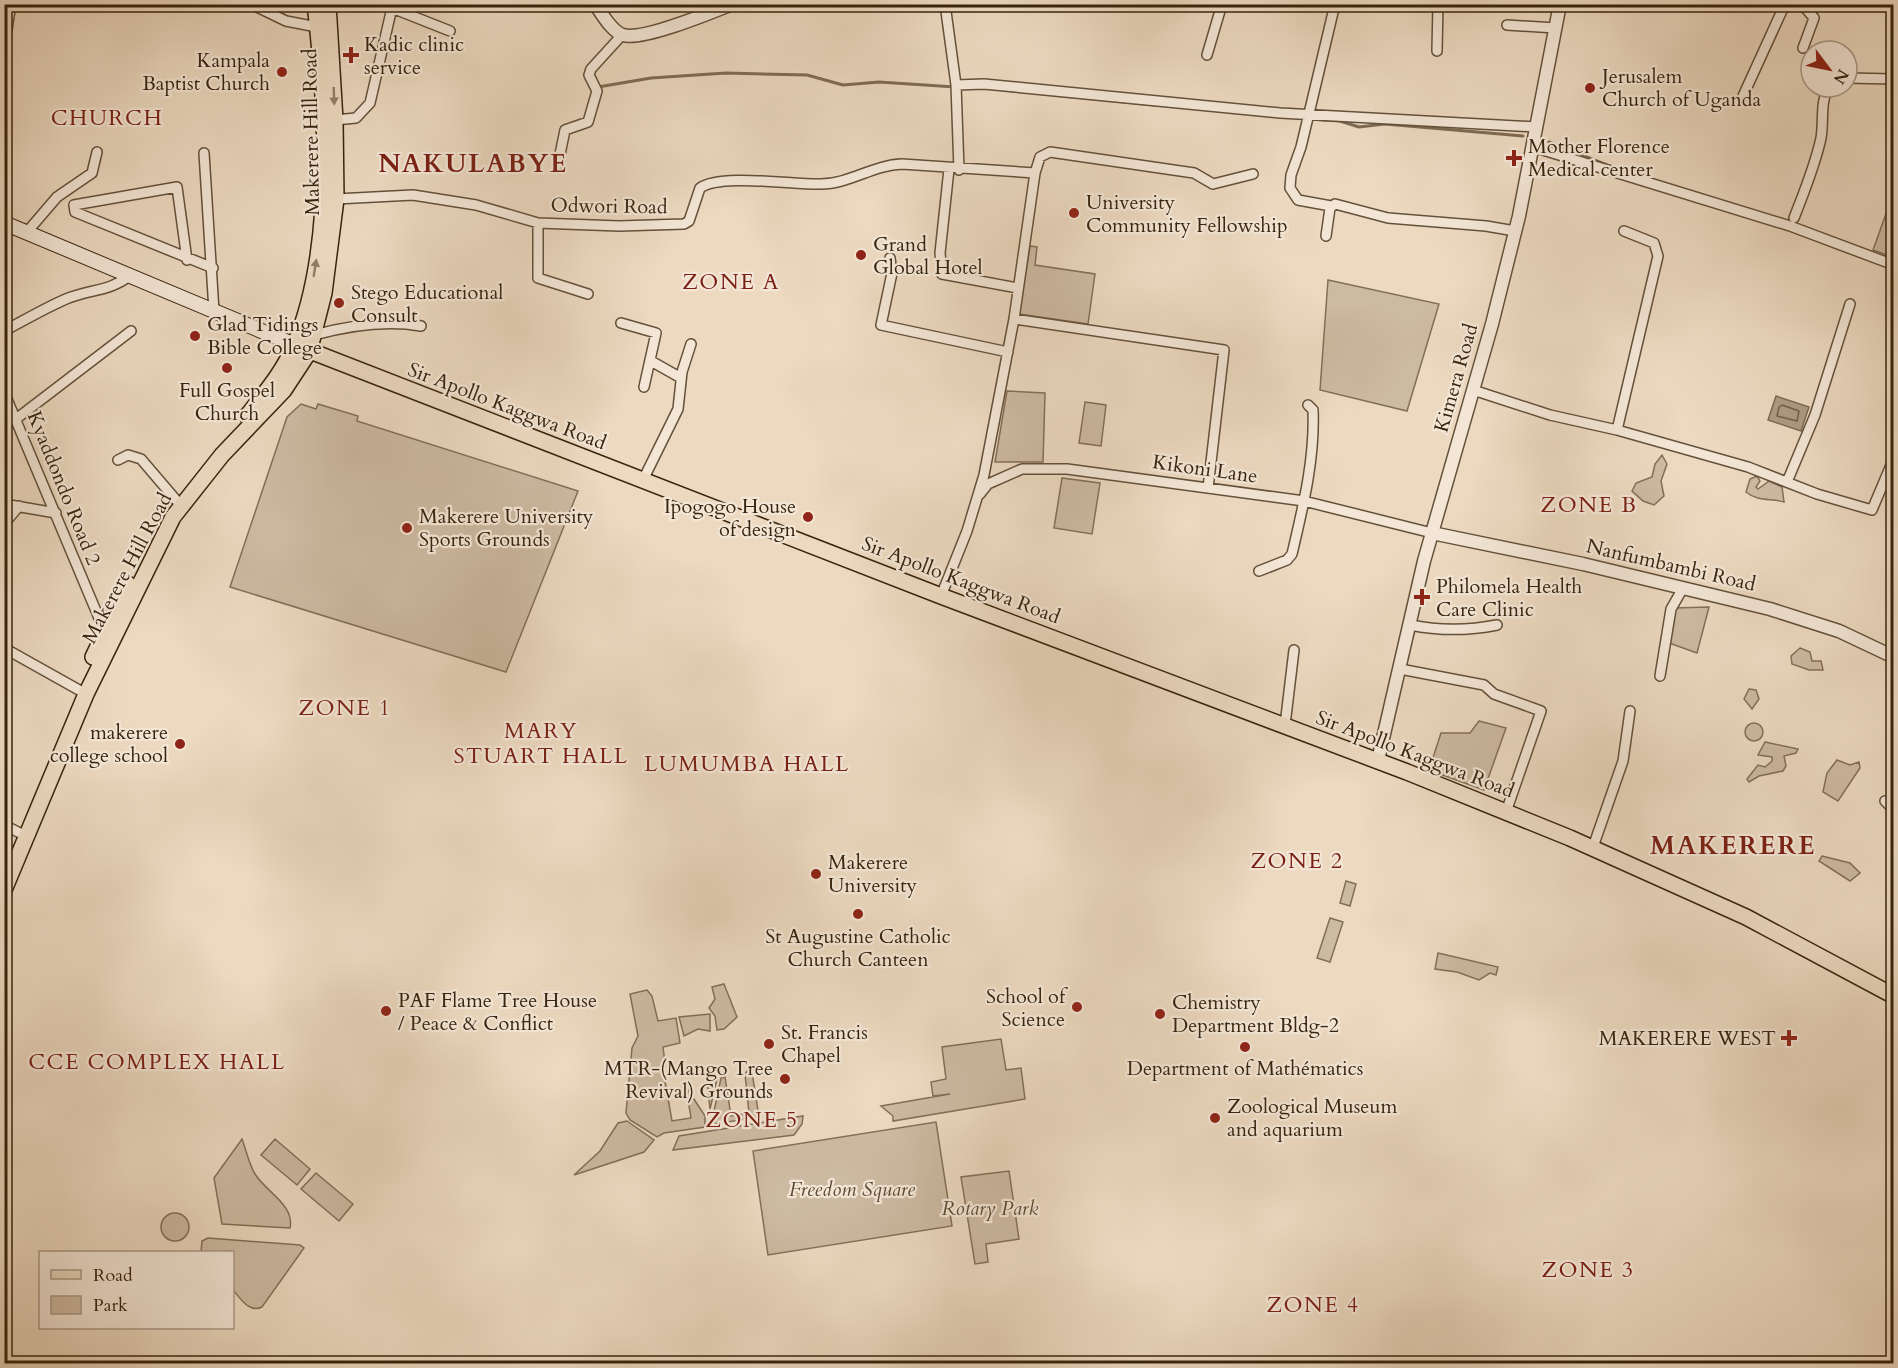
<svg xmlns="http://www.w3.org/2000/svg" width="1898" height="1368" viewBox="0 0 1898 1368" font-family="Cardo,serif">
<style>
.green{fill:#cdbaa2;stroke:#826f58;stroke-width:1.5}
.water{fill:#ae9b83;stroke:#7e6b54;stroke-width:1.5}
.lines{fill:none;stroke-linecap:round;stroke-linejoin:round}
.shore{stroke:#726048;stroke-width:1.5}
.stream{stroke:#7e6b54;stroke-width:3}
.minor-casing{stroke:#64513a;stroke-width:12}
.tertiary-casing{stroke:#64513a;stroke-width:15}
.secondary-casing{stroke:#37240d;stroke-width:16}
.primary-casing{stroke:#37240d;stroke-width:18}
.minor{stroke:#f3e6d6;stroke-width:9}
.tertiary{stroke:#f3e6d6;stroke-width:12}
.secondary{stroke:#f3e6d6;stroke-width:14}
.primary{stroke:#ecd9c0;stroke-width:15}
.oneway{fill:#927e66}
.poi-dot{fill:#8f2418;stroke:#f3e6d6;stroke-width:2}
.labels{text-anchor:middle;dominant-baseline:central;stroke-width:4.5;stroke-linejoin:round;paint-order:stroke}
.poi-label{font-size:20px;fill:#37240d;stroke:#f3e6d6;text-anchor:start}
.street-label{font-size:20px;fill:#37240d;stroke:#f3e6d6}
.park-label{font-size:20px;font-style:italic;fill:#5c4a32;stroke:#f3e6d6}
.quarter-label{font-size:22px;letter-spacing:1.5px;fill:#7a1f14;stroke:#f3e6d6}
.district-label{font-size:26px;font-weight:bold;letter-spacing:1.5px;fill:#7a1f14;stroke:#f3e6d6}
</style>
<rect width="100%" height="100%" fill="#ecd9c0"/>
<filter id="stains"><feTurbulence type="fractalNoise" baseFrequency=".00333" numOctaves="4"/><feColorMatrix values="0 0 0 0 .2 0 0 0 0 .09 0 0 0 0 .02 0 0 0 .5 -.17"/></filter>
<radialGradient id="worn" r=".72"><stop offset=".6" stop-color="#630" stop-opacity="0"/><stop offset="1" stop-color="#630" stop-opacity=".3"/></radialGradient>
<path class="green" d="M1887 211 1893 213V257L1873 250Z
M1030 246 1037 247 1035 265 1095 274 1088 324 1019 314Z
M1328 280 1439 304 1407 411 1320 390Z
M1007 391 1045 393 1043 462H995Z
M1085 402 1106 405 1101 446 1079 443Z
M301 404 316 409 318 404 358 416 357 421 578 491 506 672 230 587 287 417Z
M1662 455 1667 464 1661 481 1664 496 1654 505 1643 501 1632 491 1636 483 1652 477 1655 464Z
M1757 476 1760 481 1756 487 1758 489 1769 481 1782 487 1784 502C1771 498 1758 502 1746 492L1750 479Z
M1062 478 1100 483 1092 534 1054 528Z
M1709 607 1697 653 1669 643 1673 608Z
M1800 648 1810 652 1812 661H1821L1823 670H1809L1792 664 1791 656Z
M1749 689 1756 690 1759 699 1752 709 1744 699Z
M1479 721 1506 728 1484 790 1429 770 1441 733H1470Z
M1745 732a9 9 0 1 1 18 0a9 9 0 1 1-18 0Z
M1765 742 1798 749 1796 753 1784 756 1786 766 1783 771 1759 776 1749 782 1747 779 1758 765 1765 767 1772 761V757L1758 755Z
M1837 760 1850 765 1859 762 1860 768 1838 801 1823 792 1827 773Z
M1822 856 1850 863 1860 873 1850 881 1819 861Z
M1346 881 1356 884 1350 906 1340 903Z
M1330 918 1343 922 1330 962 1317 958Z
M1438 953 1498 967 1496 975 1490 973 1479 980 1457 972 1435 969Z
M724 984 737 1017 724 1029 717 1030 715 1016 709 1008 715 999 712 987Z
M647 990 652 996 658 1021 676 1018 680 1043 663 1047 665 1063 662 1064 672 1121 691 1118 686 1087 705 1116V1127L664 1133 657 1137 630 1120 626 1113 632 1048 638 1036 630 994Z
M710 1014V1031L698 1029 684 1036 679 1017Z
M1001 1039 1006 1070 1021 1068 1025 1099 893 1121V1116L881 1106 950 1094 933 1096 931 1082 946 1079 942 1047Z
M751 1066 759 1117 715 1124 713 1116 721 1078 725 1077 731 1116 749 1113 745 1074Z
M717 1079 710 1109 707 1082Z
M803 1116 802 1124 794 1135 673 1150 679 1136Z
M627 1121 654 1140 644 1152 574 1175 600 1151 618 1123Z
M936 1122 952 1226 768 1255 753 1151Z
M242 1139C246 1150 249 1164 255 1174 266 1192 295 1205 290 1228L222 1224 214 1178Z
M275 1139 310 1169 297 1185 261 1155Z
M1009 1171 1019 1239 986 1244 988 1262 975 1264 961 1177Z
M316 1173 353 1204 339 1221 301 1189Z
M161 1227a14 14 0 1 1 28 0a14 14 0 1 1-28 0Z
M208 1238 300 1245 304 1248 262 1307C249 1313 241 1299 233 1290L232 1252H201L202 1241Z"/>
<path class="water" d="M1776 396 1809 407 1801 431 1768 420Z"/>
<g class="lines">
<path class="shore" d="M1782 405 1799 411 1797 421 1777 416 1779 407Z"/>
<path class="stream" d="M598 87 651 78 726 73 807 75 843 85 879 82 955 87
M1003 90 1155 105
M1310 119 1340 121 1359 127 1385 124 1523 136
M1549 142 1612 167"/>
<g class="minor-casing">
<path id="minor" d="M251 4 286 21 317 27
M945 4 956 85 959 170
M1802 4 1814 18 1803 48
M1507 25 1556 28
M4 48 11 4
M1437 51 1438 4
M1207 55 1222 4
M1847 78 1894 79
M956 85 984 84 1280 113 1536 127
M1743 96 1785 4
M335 120 356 118 370 103 391 12 397 10 450 31
M1533 147 1790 226 1894 265
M204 153 214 311
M558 164 565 130 588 122 597 91 589 75 591 69 622 35
M949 169 940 253 942 274 1018 288
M336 199 413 195 476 205 538 223 619 226 684 224 689 221 700 188C720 173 794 185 821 184 849 184 873 165 902 164L1035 173
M1331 206 1298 200 1290 188 1291 175 1301 147 1335 4
M1794 218C1804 192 1815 166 1821 138 1824 120 1820 104 1828 87
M538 223V278L588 294
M27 232 57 197 92 173 97 152
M1326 236 1330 208 1335 204 1388 218 1486 226 1515 231
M890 258 892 273 881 325 1008 352
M187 260 177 187 74 205 75 212 213 268
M1014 319 1224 350 1208 488
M621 323 656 333 644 387
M4 331C25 320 45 308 66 299 90 289 109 292 131 275
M314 335C347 326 387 320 421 326
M651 361 681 378
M1473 390 1550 415 1617 430 1748 467 1817 494 1872 510 1894 458
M4 392 104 630
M16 419 131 331
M1617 430 1658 256 1654 243 1624 231
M118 460 128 455 141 459 176 500
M643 480 678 409 682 372 691 344
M1787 482 1815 415 1850 304
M980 494 988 484 1022 469H1067L1304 501 1432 533
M4 504 56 513
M4 524 19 506
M1259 571 1287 560 1292 554C1303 507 1315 459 1313 410L1308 405
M941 596 967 531 984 475 1014 319 1035 173 1040 157 1050 152 1194 173 1213 184 1253 174
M1410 625C1440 631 1467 631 1497 625
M4 648 79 690
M1400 669 1484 685 1494 694 1541 711 1506 812
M1660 676 1671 609 1683 588
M1285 725 1294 650
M1885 801 1894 810
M4 825 20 833
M1593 847 1623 761 1630 711"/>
</g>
<g class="tertiary-casing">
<path id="tertiary" d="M595 4C602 14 612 32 623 35 642 41 712 12 732 4
M1432 533 1583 564 1770 609 1839 631 1894 657
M1378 760 1424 561 1492 324 1519 216 1560 4"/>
</g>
<g class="secondary-casing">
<path id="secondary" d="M4 223 295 345"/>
</g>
<g class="primary-casing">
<path id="primary" d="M295 345 941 596 1407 772 1570 838 1746 917 1894 996
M247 416C265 393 284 371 295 344 335 248 327 107 315 4
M93 657 128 584
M4 890 86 694 173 517 222 455 284 390 309 352 324 293 336 199 335 120 328 4"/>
</g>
<use href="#minor" class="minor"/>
<use href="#tertiary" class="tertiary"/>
<use href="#secondary" class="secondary"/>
<use href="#primary" class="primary"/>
</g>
<defs><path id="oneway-solid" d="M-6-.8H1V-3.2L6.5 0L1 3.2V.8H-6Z" transform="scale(1.5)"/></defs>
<g class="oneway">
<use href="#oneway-solid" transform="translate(334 96) rotate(88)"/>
<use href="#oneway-solid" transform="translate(315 268) rotate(-81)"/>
</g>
<g class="poi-dot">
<path d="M348 46h6v6h6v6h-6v6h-6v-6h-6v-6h6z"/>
<circle cx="282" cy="72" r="6"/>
<circle cx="1590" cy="88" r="6"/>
<path d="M1511 149h6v6h6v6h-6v6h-6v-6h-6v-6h6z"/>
<circle cx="1074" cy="213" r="6"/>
<circle cx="861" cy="255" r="6"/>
<circle cx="339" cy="303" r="6"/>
<circle cx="195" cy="336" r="6"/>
<circle cx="227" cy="368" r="6"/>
<circle cx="808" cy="517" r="6"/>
<circle cx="407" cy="528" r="6"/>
<path d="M1419 588h6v6h6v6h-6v6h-6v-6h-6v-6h6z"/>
<circle cx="180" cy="744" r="6"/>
<circle cx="816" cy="874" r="6"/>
<circle cx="858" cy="914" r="6"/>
<circle cx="1077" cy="1007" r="6"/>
<circle cx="386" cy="1011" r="6"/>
<circle cx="1160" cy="1014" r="6"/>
<path d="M1786 1029h6v6h6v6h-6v6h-6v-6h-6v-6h6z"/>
<circle cx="769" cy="1044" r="6"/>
<circle cx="1245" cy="1047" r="6"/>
<circle cx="785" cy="1079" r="6"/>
<circle cx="1215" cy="1118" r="6"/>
</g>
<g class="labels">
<g class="poi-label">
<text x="364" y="44">Kadic clinic<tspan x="364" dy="23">service</tspan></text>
<text x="270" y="60" text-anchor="end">Kampala<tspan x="270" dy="23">Baptist Church</tspan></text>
<text x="1602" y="76">Jerusalem<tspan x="1602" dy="23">Church of Uganda</tspan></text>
<text x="1528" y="146">Mother Florence<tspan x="1528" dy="23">Medical center</tspan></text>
<text x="1086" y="202">University<tspan x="1086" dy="23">Community Fellowship</tspan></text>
<text x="873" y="244">Grand<tspan x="873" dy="23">Global Hotel</tspan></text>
<text x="351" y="292">Stego Educational<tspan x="351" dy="23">Consult</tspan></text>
<text x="207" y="324">Glad Tidings<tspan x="207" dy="23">Bible College</tspan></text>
<text x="227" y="390" text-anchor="middle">Full Gospel<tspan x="227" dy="23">Church</tspan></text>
<text x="796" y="506" text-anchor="end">Ipogogo House<tspan x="796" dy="23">of design</tspan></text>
<text x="419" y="516">Makerere University<tspan x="419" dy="23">Sports Grounds</tspan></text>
<text x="1436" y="586">Philomela Health<tspan x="1436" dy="23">Care Clinic</tspan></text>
<text x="168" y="732" text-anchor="end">makerere<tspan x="168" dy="23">college school</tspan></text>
<text x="828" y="862">Makerere<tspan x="828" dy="23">University</tspan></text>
<text x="858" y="936" text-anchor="middle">St Augustine Catholic<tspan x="858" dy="23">Church Canteen</tspan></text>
<text x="1065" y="996" text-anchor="end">School of<tspan x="1065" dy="23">Science</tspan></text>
<text x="398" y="1000">PAF Flame Tree House<tspan x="398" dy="23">/ Peace &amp; Conflict</tspan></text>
<text x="1172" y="1002">Chemistry<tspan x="1172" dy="23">Department Bldg-2</tspan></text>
<text x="781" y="1032">St. Francis<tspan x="781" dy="23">Chapel</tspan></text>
<text x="1776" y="1038" text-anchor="end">MAKERERE WEST</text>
<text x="773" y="1068" text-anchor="end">MTR-(Mango Tree<tspan x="773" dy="23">Revival) Grounds</tspan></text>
<text x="1245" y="1068" text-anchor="middle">Department of Mathématics</text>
<text x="1227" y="1106">Zoological Museum<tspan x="1227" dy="23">and aquarium</tspan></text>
</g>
<g class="street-label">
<text transform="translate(311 132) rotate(-91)">Makerere Hill Road</text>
<text transform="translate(609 206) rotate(1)">Odwori Road</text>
<text transform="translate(1456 378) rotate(-74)">Kimera Road</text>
<text transform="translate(507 406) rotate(21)">Sir Apollo Kaggwa Road</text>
<text transform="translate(1205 469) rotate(8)">Kikoni Lane</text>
<text transform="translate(64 488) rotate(68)">Kyaddondo Road 2</text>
<text transform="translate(1671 565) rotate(13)">Nanfumbambi Road</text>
<text transform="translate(127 568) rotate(-62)">Makerere Hill Road</text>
<text transform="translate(961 580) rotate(21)">Sir Apollo Kaggwa Road</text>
<text transform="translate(1415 754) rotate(21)">Sir Apollo Kaggwa Road</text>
</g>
<g class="park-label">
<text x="852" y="1189">Freedom Square</text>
<text x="990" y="1208">Rotary Park</text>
</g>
<g class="quarter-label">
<text x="107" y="118">CHURCH</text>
<text x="731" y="282">ZONE A</text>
<text x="1589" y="505">ZONE B</text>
<text x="345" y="708">ZONE 1</text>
<text x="541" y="731">MARY<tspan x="541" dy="25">STUART HALL</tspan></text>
<text x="747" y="764">LUMUMBA HALL</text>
<text x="1297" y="861">ZONE 2</text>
<text x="157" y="1062">CCE COMPLEX HALL</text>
<text x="752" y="1120">ZONE 5</text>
<text x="1588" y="1270">ZONE 3</text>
<text x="1313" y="1305">ZONE 4</text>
</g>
<g class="district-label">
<text x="473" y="163">NAKULABYE</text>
<text x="1733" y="845">MAKERERE</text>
</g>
</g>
<rect width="1898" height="1368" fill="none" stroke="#ecd9c0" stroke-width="24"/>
<rect x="6" y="6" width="1886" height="1356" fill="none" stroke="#37240d" stroke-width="3"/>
<rect x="12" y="12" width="1874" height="1344" fill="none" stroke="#37240d" stroke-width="1.5"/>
<rect x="39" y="1251" width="195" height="78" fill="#f3e6d6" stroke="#a89886" stroke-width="1.5"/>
<rect x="51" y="1270" width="30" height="9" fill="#ecd9c0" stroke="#a89886" stroke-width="1.5"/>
<text x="93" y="1281" font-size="18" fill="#37240d">Road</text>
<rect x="51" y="1296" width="30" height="18" fill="#cdbaa2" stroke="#a89886" stroke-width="1.5"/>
<text x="93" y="1311" font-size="18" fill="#37240d">Park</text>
<g transform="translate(1829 69) rotate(122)"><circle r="28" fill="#f3e6d6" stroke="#a89886" stroke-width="1.5"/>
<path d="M0-4.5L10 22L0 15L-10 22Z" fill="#8f2418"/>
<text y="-9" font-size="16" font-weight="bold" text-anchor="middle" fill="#37240d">N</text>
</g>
<rect width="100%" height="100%" filter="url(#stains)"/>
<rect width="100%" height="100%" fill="url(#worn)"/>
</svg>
